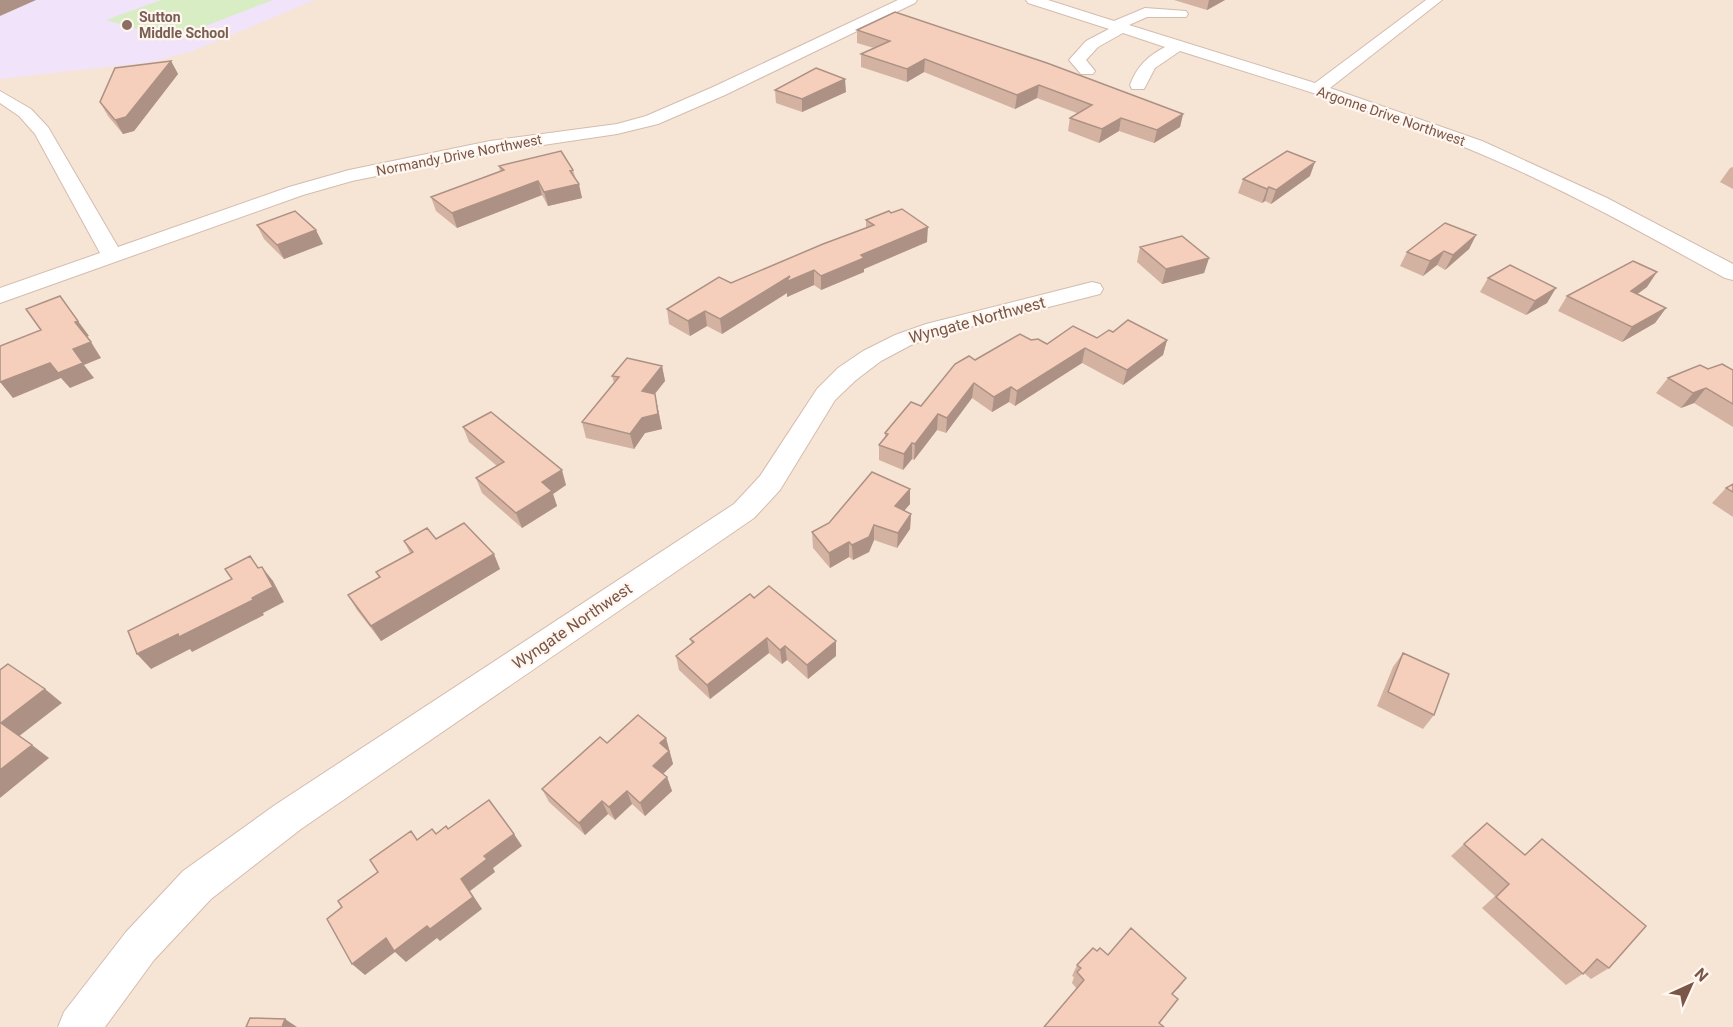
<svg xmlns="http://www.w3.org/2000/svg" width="1733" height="1027" viewBox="0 0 1733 1027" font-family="Roboto,sans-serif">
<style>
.residential{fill:#f6e4d5}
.education{fill:#f0e3fa}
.green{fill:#d8edc4}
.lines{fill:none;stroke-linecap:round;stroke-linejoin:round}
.minor-casing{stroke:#d4bcae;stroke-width:2}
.minor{fill:#fff;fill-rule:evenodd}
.wall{fill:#d3b2a2}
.shaded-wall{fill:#ac9184}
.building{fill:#f5cfbc;stroke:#ac9184;stroke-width:1.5}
.education-dot{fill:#8d6e63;stroke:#fff7ef;stroke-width:2}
.labels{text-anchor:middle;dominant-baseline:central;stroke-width:4.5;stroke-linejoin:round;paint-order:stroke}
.far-education-label{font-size:14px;font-weight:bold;fill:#785e54;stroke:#fff7ef;text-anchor:start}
.far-street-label{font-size:14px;fill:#7a5649;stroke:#fff7ef}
.street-label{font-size:16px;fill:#7a5649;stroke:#fff7ef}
</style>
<rect width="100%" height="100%" fill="#fef3e7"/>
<path class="residential" d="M0 0H1733V1027H0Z"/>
<path class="education" d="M0 0H315L193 51 152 62 0 79Z"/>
<path class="green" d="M161 0H273L172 39 106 20Z"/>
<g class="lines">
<g class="minor-casing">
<path id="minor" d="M898 0H917L915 3 725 95 658 124 617 134 490 153 352 181 303 195 0 303V288L100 253 35 134 19 116 0 103V91L31 109 48 127 118 247 289 187 349 170 490 141 617 124 646 116 713 87Z
M1026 0H1048L1114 21 1145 8 1186 11 1188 14 1186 17H1147L1129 25 1315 83 1426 0H1442L1330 88 1482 141 1607 198 1733 264V280L1725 278C1641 232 1557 185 1469 149 1375 110 1277 82 1180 51L1155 68 1144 89H1132L1130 85C1137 66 1148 56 1165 47L1123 33 1098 47 1086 60 1095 71 1093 74H1081L1069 60 1086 41 1109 29 1028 3Z
M1092 282 1100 284 1103 289 1100 294 942 334 911 345 881 361 856 380 835 400 780 490 754 518 301 829 211 899 154 960 105 1027H58L64 1012 126 932 183 871 275 805 734 504 760 476 817 389 838 368 863 351 895 335 926 324Z"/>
</g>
<use href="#minor" class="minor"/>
</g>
<path class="wall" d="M1174 0H1225L1207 10Z
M857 30 1183 114 1180 127 1154 143 1119 131 1099 143 1068 131 1070 118 1077 113 1037 98 1015 109 924 72 907 82 861 67V54L874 48 857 43Z
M171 61 178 74 134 131 123 134 108 116 100 102Z
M775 90 846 92 802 112 776 103Z
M499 166 573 170 582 198 548 206 542 195 457 228 436 211 431 197 500 171Z
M1733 167V189L1720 182 1730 168Z
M1310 176 1271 204 1265 201 1262 203 1238 193 1243 179Z
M866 220 927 242 864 269V272L821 290 814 285 787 297V293L722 334 707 326 690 336 669 324 667 309 866 228Z
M257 225 323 244 284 259 264 239Z
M1476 235 1469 249 1445 270 1437 265 1423 276 1400 266 1407 252Z
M1140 247 1209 258 1204 273 1162 284 1137 262Z
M1488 278 1547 303 1526 315 1480 292Z
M1647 287 1637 294 1666 308 1655 323 1622 342 1558 311 1567 296Z
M1113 332 1167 340 1163 355 1123 385 1082 363 1015 406 1009 402 992 412 972 398 946 433 937 430 914 460 912 459 903 470 879 460V445L885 437V433L921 406 975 360 1031 340 1047 344 1097 338Z
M662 366 665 381 655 394 662 429 645 433 634 449 586 438 582 422 614 383 612 376Z
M1708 369 1733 370V427L1694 403 1681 408 1656 393 1668 378Z
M463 427 566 485 553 494 557 506 522 528 482 493 476 478 497 466 469 442Z
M1733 484V517L1712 503 1726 488Z
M910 489V504L904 511 911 514 910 529 897 548 874 540 869 552 853 560 849 557 830 568 813 548 812 532Z
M436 539 500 569 381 641 357 610 348 595 379 577 376 572 410 553 404 541Z
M750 594 836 656 808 679 787 660 782 664 769 653 710 699 679 670 676 656 692 644 690 639Z
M1403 653 1434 715 1423 729 1377 706 1393 667Z
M666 738 673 764 663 774 667 777 672 791 645 816 632 804 615 820 608 814 585 835 549 802 542 789 607 743Z
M1542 839 1609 968 1591 979 1584 973 1566 985 1482 908 1495 896 1451 856 1464 844 1525 855Z
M1097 951 1108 955 1186 978 1178 989H1077L1072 983 1074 977 1072 976 1077 965Z"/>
<path class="shaded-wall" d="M0 0H36L0 16Z
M1209 0H1225L1207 10Z
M925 59 924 72 907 82V69Z
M171 61 178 74 134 131 123 134 115 120Z
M845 79 846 92 802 112V99Z
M1039 85 1037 98 1015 109 1017 95Z
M1183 114 1180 127 1154 143 1157 130Z
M1121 118 1119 131 1099 143 1102 129Z
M1315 162 1310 176 1271 204 1276 190Z
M538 181 542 195 457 228 452 213Z
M579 184 582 198 548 206 544 192Z
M1269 187 1265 201 1262 203 1267 189Z
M928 227 927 242 864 269V272L821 290V276L861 255Z
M316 230 323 244 284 259 277 245Z
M1476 235 1469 249 1445 270 1453 255Z
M1444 251 1437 265 1423 276 1430 261Z
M1209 258 1204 273 1162 284 1166 269Z
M814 270V285L787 297V293L722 334 720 319 790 276Z
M1657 272 1647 287 1621 306 1631 291Z
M1556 288 1547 303 1526 315 1535 301Z
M1666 308 1655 323 1622 342 1632 327Z
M705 311 707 326 690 336 688 321Z
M78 321 89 336 86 337 75 322Z
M1167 340 1163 355 1123 385 1127 370Z
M91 342 101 358 84 365 94 378 70 388 61 378 13 398 0 382 73 349Z
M1085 348 1082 363 1015 406 1017 391Z
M662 366 665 381 645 406 642 391Z
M974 383 972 398 946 433 947 418Z
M1011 387 1009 402 992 412 994 397Z
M1706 388 1694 403 1681 408 1693 393Z
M655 394 662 429 645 433 634 449 630 434Z
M938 414 937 430 914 460 915 444Z
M912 443V459L903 470 904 454Z
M562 470 566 485 553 494 557 506 522 528 516 513 542 482Z
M910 489V504L894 522 895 506Z
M911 514 910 529 897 548 898 533Z
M874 525V540L869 552 853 560 852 545Z
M849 542V557L830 568 829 553Z
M494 554 500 569 381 641 371 626Z
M262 567 273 581 284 602 263 613 264 615 192 652 190 649 151 669 137 654 252 598Z
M767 638 769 653 710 699 707 685Z
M836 641V656L808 679 807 665Z
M785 646 787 660 782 664 780 650Z
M45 689 62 703 18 737 1 723Z
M666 738 673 764 658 779 653 766 660 743Z
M32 745 49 758 0 798V770Z
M667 777 672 791 645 816 640 803Z
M627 791 632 804 615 820 609 807Z
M602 801 608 814 585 835 579 823Z
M514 834 522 846 493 868 495 872 470 891 482 909 440 941 437 938 406 962 395 952 365 975 352 964 484 856Z
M285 1019 297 1027H282Z"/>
<path class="building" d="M895 12 1047 63 1183 114 1157 130 1121 118 1102 129 1070 118 1092 105 1039 85 1017 95 925 59 907 69 861 54 890 41 857 30Z
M171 61 126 117 115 120 100 102 115 68Z
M816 68 845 79 802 99 775 90Z
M561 151 573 170 570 171 579 184 544 192 538 181 452 213 431 197 504 170 499 166Z
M1287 151 1315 162 1276 190 1269 187 1267 189 1243 179Z
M902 209 928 227 861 255 864 258 821 276 814 270 786 282 790 276 720 319 705 311 688 321 667 309 719 277 731 283 823 244 874 225 866 220 889 211 891 213Z
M295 211 316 230 277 245 257 225Z
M1445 223 1476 235 1453 255 1444 251 1430 261 1407 252Z
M1182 236 1209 258 1166 269 1140 247Z
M1633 261 1657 272 1631 291 1666 308 1632 327 1567 296Z
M1510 265 1556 288 1535 301 1488 278Z
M60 296 78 321 75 322 91 342 73 349 83 363 58 373 50 363 0 382V346L41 330 26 309Z
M1128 320 1167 340 1127 370 1085 348 1017 391 1011 387 994 397 974 383 947 418 938 414 915 444 912 443 904 454 879 445 888 434 885 433 911 402 921 406 955 364 969 356 975 360 1020 334 1031 340 1038 339 1047 344 1073 326 1097 338 1109 330 1113 332Z
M627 358 662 366 642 391 655 394 658 414 642 418 630 434 582 422 619 377 612 376Z
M1722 364 1733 370V404L1706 388 1693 393 1668 378 1700 365 1708 369Z
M491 412 562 470 542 482 552 491 516 513 476 478 504 462 463 427Z
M872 472 910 489 895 506 911 514 898 533 874 525 869 537 852 545 849 542 829 553 812 532 829 523Z
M1733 484V492L1726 488Z
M464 523 494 554 371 626 348 595 380 577 376 572 413 552 404 541 427 528 436 539Z
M250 556 258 568 262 567 273 587 252 598 253 600 179 637 178 634 137 654 128 631 232 579 225 569Z
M769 586 836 641 807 665 785 646 780 650 767 638 707 685 676 656 694 642 690 639 750 594 754 598Z
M1403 653 1449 674 1434 715 1388 692Z
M8 664 45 689 1 723 32 745 0 770V670Z
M638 715 666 738 660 743 669 751 653 766 667 777 640 803 627 791 609 807 602 801 579 823 542 789 600 737 607 743Z
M489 800 514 834 484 856 487 859 461 879 473 897 430 929 427 926 394 951 386 938 352 964 327 919 342 907 338 901 378 872 370 860 411 831 417 840 432 829 436 834 446 826 448 829Z
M1487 823 1525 855 1542 839 1646 926 1609 968 1597 959 1583 974 1496 897 1509 884 1464 844Z
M1131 928 1186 978 1172 994 1178 999 1159 1023 1164 1027H1044L1084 980 1077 972 1081 968 1077 965 1093 948 1097 951 1100 948 1108 955Z
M250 1018 285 1019 282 1027H246Z"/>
<circle class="education-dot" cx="127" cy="25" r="6"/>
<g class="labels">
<g class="far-education-label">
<text x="139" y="17">Sutton<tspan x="139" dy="16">Middle School</tspan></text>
</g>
<g class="far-street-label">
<text transform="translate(1391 116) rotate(19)">Argonne Drive Northwest</text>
<text transform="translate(459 155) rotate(-11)">Normandy Drive Northwest</text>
</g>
<g class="street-label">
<text transform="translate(977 320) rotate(-15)">Wyngate Northwest</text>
<text transform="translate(572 626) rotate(-34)">Wyngate Northwest</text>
</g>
</g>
<g transform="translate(1691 985) rotate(45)" stroke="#fff7ef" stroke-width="4.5" paint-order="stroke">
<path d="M0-4.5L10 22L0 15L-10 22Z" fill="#7a5649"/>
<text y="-9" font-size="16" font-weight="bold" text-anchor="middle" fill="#7a5649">N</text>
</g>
</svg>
